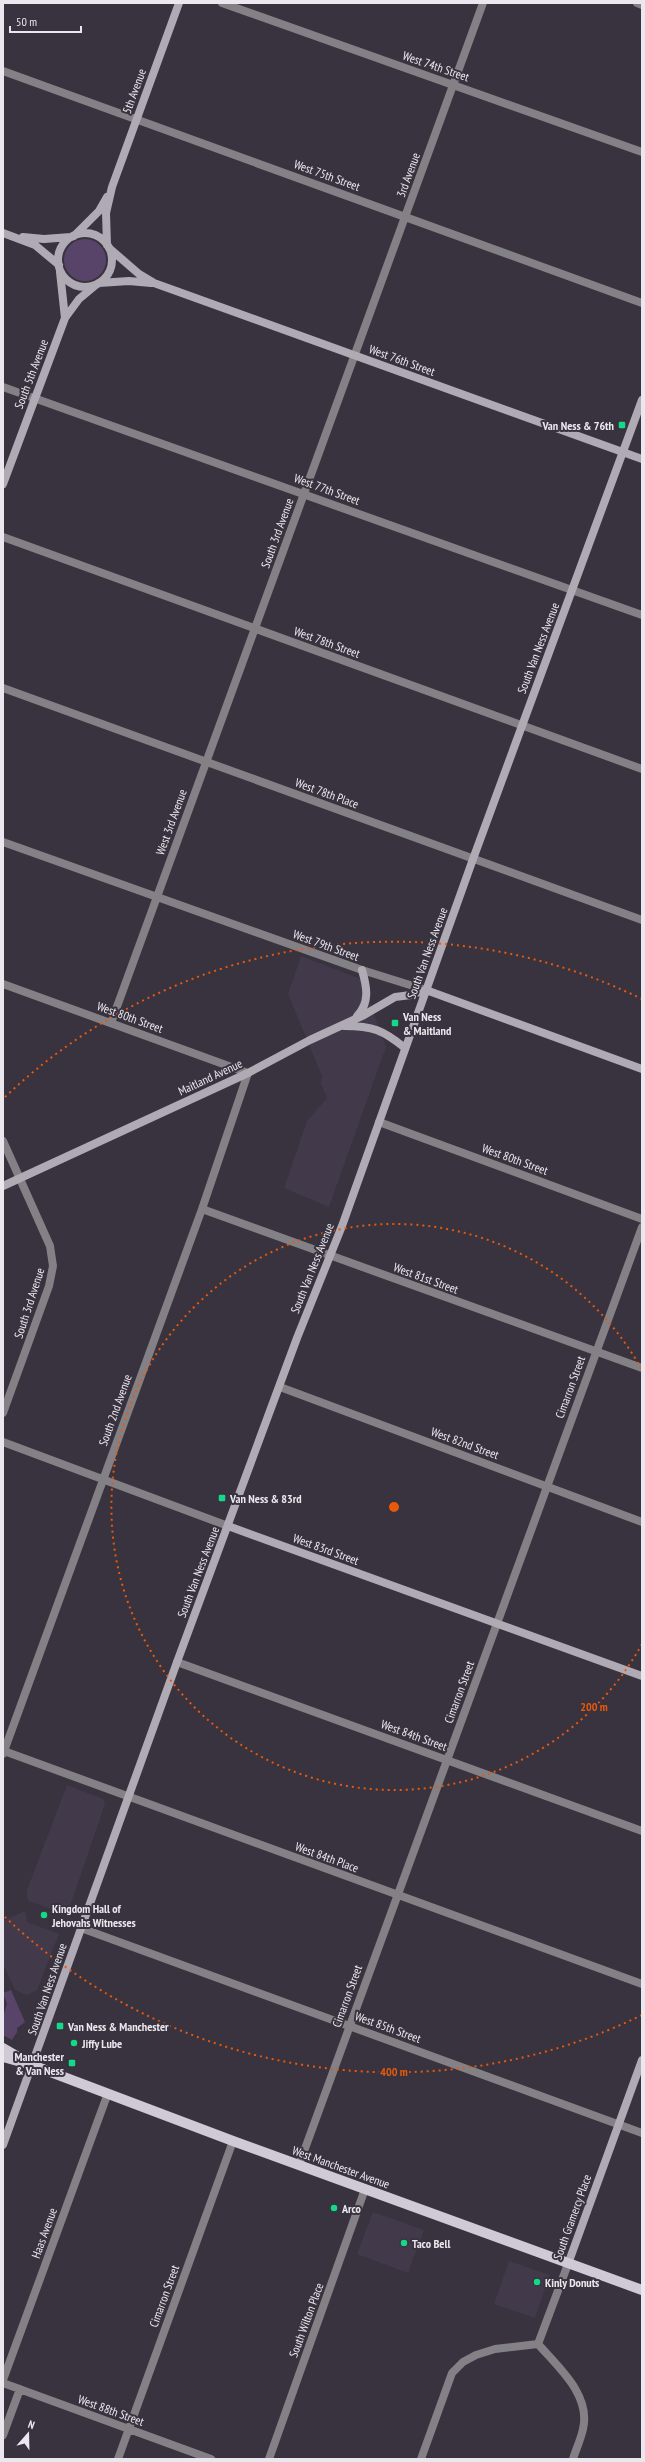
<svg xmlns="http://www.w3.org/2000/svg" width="645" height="2462" viewBox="0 0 645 2462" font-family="'PT Sans Narrow',sans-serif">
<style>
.built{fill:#42394a}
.green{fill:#574468}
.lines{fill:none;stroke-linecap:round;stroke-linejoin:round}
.street{stroke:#838086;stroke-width:8}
.secondary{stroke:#afaab3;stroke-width:8}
.primary{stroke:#d0cad6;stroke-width:10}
.ring{fill:none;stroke:#e8590c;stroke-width:2;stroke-dasharray:2 4}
.poi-dot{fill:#14d989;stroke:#38333e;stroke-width:1.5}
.labels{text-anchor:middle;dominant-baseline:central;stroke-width:4;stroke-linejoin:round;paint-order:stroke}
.street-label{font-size:12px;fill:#ebe7ee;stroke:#38333e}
.poi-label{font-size:12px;font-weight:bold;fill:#ebe7ee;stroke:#38333e;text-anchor:start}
.centre{fill:#e8590c;stroke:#38333e;stroke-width:2}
.ring-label{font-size:12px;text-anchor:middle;font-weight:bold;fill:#e8590c;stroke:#38333e;stroke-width:4;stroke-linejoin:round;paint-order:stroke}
</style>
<rect width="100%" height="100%" fill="#38333e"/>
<path class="built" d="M301 956 361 979 386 1047 329 1207 284 1188 307 1121 327 1098 321 1084 322 1076 288 994Z
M67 1785 103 1799 105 1804 67 1915 29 1901 27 1898V1890Z
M25 1911 27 1922 59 1934 37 1990 27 1995 15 1990 3 1964V1921Z
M373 2212 424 2230 408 2273 357 2254Z
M509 2261 550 2275 535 2318 494 2304Z"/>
<path class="green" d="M64 260a21 21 0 1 1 42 0a21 21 0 1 1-42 0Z
M11 1990 25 2022 17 2028V2032L12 2040 3 2035V2016L7 2004 3 1993Z"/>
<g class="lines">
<path class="street" d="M222 3 642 152
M637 3 642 5
M3 71 642 303
M3 387 642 615
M3 537 642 769
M3 688 642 920
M3 842 362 970 426 990
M3 984 248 1073 202 1209 3 1754
M111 1023 483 3
M379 1122 642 1219
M3 1141 50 1246 53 1266 49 1286 3 1413
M202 1209 642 1368
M280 1387 642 1522
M3 1442 228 1526
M177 1662 642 1831
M4 1751 642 1984
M81 1928 642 2133
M299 2165 642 1227
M538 2344C559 2368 591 2395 583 2429 581 2439 576 2449 573 2459
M538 2344 568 2264
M3 2380 108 2093
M3 2383 211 2459
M3 2435 20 2389
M118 2459 233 2141
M269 2459 365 2189
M421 2459 452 2373 463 2362 476 2355 495 2349 538 2344"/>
<path class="secondary" d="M3 233 35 245 59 265
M58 260a27 27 0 1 1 54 0a27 27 0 1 1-54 0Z
M74 236 99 211 107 197
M23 237 44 239 71 237
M107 245 106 213 112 187 179 3
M109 248 139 274 154 283 642 459
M60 272 65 318
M99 283 129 281 151 283
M3 484 65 318 79 299 97 284
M357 1016C370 1003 367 987 362 970
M344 1026C373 1026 383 1030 405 1048
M3 1186 248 1073 310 1040 364 1015 395 997 411 995 426 990 642 1069
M228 1526 642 1676
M3 2145 177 1662 297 1338 342 1226 473 859 642 400
M568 2264 642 2060"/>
<path class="primary" d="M3 2048 20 2058
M3 2057 32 2065 233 2141 642 2290"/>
</g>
<g class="ring">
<path d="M642 1644A283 283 0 1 1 642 1370"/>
<path d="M642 2015A565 565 0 0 1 5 1917M5 1097A565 565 0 0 1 642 999"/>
</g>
<g class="poi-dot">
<rect x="618" y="421" width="8" height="8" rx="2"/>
<rect x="391" y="1019" width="8" height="8" rx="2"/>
<rect x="218" y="1494" width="8" height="8" rx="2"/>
<circle cx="44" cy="1915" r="4"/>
<rect x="56" y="2022" width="8" height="8" rx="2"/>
<circle cx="74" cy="2043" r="4"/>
<rect x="68" y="2059" width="8" height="8" rx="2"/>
<circle cx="334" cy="2208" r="4"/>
<circle cx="404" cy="2243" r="4"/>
<circle cx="537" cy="2282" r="4"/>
</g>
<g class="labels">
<g class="street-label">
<text transform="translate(436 66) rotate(19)">West 74th Street</text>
<text transform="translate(134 91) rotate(-70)">5th Avenue</text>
<text transform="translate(327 175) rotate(20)">West 75th Street</text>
<text transform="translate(408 175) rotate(-70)">3rd Avenue</text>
<text transform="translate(402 360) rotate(20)">West 76th Street</text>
<text transform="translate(31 374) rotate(-69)">South 5th Avenue</text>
<text transform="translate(327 489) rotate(20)">West 77th Street</text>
<text transform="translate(277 533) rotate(-70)">South 3rd Avenue</text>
<text transform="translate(327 642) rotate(20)">West 78th Street</text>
<text transform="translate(538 648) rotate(-69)">South Van Ness Avenue</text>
<text transform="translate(327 793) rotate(20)">West 78th Place</text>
<text transform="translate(171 822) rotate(-70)">West 3rd Avenue</text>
<text transform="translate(326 945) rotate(20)">West 79th Street</text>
<text transform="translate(427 953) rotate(-70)">South Van Ness Avenue</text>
<text transform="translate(130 1017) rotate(20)">West 80th Street</text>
<text transform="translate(210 1077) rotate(-25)">Maitland Avenue</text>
<text transform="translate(515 1159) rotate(20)">West 80th Street</text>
<text transform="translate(312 1268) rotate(-68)">South Van Ness Avenue</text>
<text transform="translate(426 1278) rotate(20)">West 81st Street</text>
<text transform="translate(29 1303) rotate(-72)">South 3rd Avenue</text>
<text transform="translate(570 1387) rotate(-70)">Cimarron Street</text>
<text transform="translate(115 1410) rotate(-70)">South 2nd Avenue</text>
<text transform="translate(465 1443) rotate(20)">West 82nd Street</text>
<text transform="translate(326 1549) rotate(20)">West 83rd Street</text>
<text transform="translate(198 1572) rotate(-69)">South Van Ness Avenue</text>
<text transform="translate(459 1692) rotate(-70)">Cimarron Street</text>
<text transform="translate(414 1735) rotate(20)">West 84th Street</text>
<text transform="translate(327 1857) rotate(20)">West 84th Place</text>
<text transform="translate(47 1989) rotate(-71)">South Van Ness Avenue</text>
<text transform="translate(347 1996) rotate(-70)">Cimarron Street</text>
<text transform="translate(388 2027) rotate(20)">West 85th Street</text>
<text transform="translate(341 2167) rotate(20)">West Manchester Avenue</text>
<text transform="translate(572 2217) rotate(-70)">South Gramercy Place</text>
<text transform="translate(44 2233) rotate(-70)">Haas Avenue</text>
<text transform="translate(164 2296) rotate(-70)">Cimarron Street</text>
<text transform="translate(306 2320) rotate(-70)">South Wilton Place</text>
<text transform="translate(111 2410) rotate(20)">West 88th Street</text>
</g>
<g class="poi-label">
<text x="614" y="425" text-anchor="end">Van Ness &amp; 76th</text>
<text x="403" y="1016">Van Ness<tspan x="403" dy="14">&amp; Maitland</tspan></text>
<text x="230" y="1498">Van Ness &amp; 83rd</text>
<text x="52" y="1908">Kingdom Hall of<tspan x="52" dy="14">Jehovahs Witnesses</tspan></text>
<text x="68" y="2026">Van Ness &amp; Manchester</text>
<text x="82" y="2043">Jiffy Lube</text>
<text x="64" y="2056" text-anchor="end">Manchester<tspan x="64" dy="14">&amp; Van Ness</tspan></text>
<text x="342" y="2208">Arco</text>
<text x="412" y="2243">Taco Bell</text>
<text x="545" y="2282">Kinly Donuts</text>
</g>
</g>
<circle cx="394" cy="1507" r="6" class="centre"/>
<g class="ring-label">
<text x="594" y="1711">200 m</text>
<text x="394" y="2076">400 m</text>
</g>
<rect width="645" height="2462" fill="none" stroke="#ebe7ee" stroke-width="8"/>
<g transform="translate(28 2434) rotate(20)" stroke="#38333e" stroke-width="3" paint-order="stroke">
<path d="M0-3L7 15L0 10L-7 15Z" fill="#ebe7ee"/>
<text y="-6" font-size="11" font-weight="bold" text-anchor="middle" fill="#ebe7ee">N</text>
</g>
<path d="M10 26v6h71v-6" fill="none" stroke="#ebe7ee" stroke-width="2"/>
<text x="16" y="26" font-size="12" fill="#ebe7ee" stroke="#38333e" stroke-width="3" paint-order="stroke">50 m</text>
</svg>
